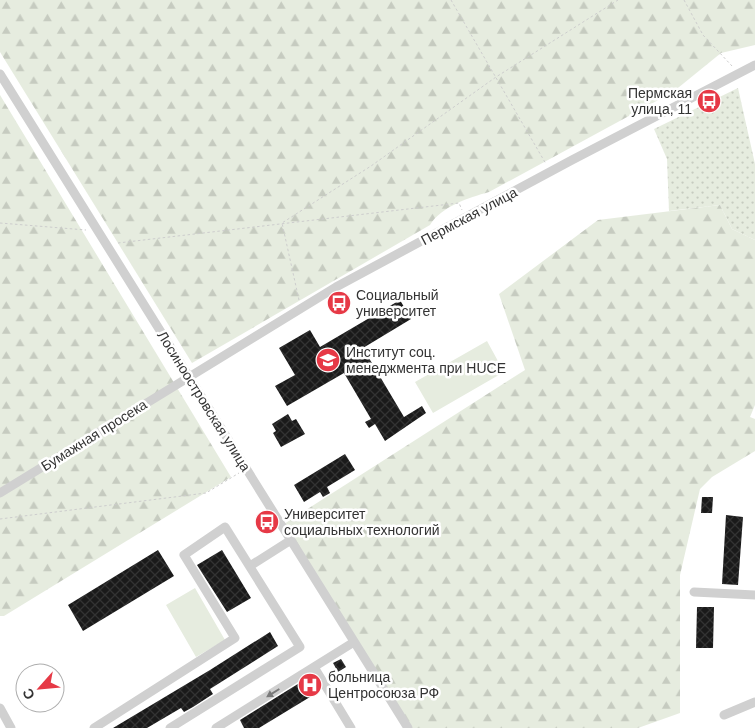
<svg xmlns="http://www.w3.org/2000/svg" width="755" height="728" viewBox="0 0 755 728" font-family="Arial,sans-serif">
<style>
.grass{fill:url(#grass-dots)}
.forest{fill:url(#forest-firs)}
.pitch{fill:#e6ecdf}
.building{fill:url(#building-cross-hatch)}
.lines{fill:none;stroke-linecap:round;stroke-linejoin:round}
.path{stroke:#cdcdcd;stroke-width:1;stroke-dasharray:2.5 2.5;stroke-linecap:butt}
.minor{stroke:#d0d0d0;stroke-width:9}
.oneway{fill:#7a7a7a}
.labels{text-anchor:middle;dominant-baseline:central;stroke-width:5;stroke-linejoin:round;paint-order:stroke}
.poi-label{font-size:14px;fill:#333;stroke:#fff;text-anchor:start}
.street-label{font-size:14px;fill:#333;stroke:#fff}
</style>
<defs>
<pattern id="grass-dots" width="8" height="8" patternUnits="userSpaceOnUse" patternTransform="scale(1.25)"><rect width="8" height="8" fill="#e6ecdf"/><path d="M2 2h.1M6 6h.1" fill="none" stroke="#c6cbc0" stroke-width="1.8" stroke-linecap="round"/></pattern>
<pattern id="forest-firs" width="22" height="20" patternUnits="userSpaceOnUse" patternTransform="scale(1.25)"><rect width="22" height="20" fill="#e6ecdf"/><path d="M5 1l3.5 6h-7zM16 11l3.5 6h-7z" fill="#c6cbc0"/></pattern>
<pattern id="building-cross-hatch" width="8" height="8" patternUnits="userSpaceOnUse" patternTransform="scale(1.25)"><rect width="8" height="8" fill="#1a1a1a"/><path d="M0 0l8 8M0 8l8-8" fill="none" stroke="#333"/></pattern>
</defs>
<rect width="100%" height="100%" fill="#fff"/>
<path class="grass" d="M738 88 755 164V240L732 229 720 205 669 211 667 159 654 129Z"/>
<path class="forest" d="M0 0H755V45L721 53 673 92 489 192C468 198 442 206 430 225L192 363 0 52Z
M0 95 231 477 4 616H0Z
M720 205 732 229 755 240V405L750 417 755 419V451L712 477 700 489 680 575V713L638 728H411L284 524 525 370 499 294 598 220Z"/>
<path class="pitch" d="M487 341 504 372 433 413 415 382Z
M195 588 225 640 196 657 166 605Z"/>
<path class="building" d="M400 300 411 319 363 348 404 417 422 406 426 413 385 441 375 424 369 428 365 422 371 419 344 373 287 406 275 386 295 375 279 348 310 330 320 347Z
M288 414 292 421 296 419 305 434 281 447 273 433 276 431 272 424Z
M345 454 355 470 327 487 330 493 323 497 320 492 304 502 294 485Z
M702 497H713L712 513H701Z
M726 515 743 517 738 585 722 584Z
M158 550 174 576 83 631 68 605Z
M222 550 251 598 227 612 197 565Z
M697 607H714L713 648H696Z
M270 632 278 646 210 689 213 694 193 707 184 712 181 708 147 728H113L210 670Z
M341 659 346 667 338 672 333 663Z
M301 682 310 697 259 728H244L240 720Z"/>
<g class="lines">
<path class="path" d="M451 0 546 164
M684 0 703 35 732 66
M0 223 86 230
M118 243 459 203 462 210
M299 300 282 223 371 166 496 77 618 0
M0 519 206 493 239 473"/>
<path class="minor" d="M0 74 408 728
M0 493 336 287 572 160 755 65
M250 566 291 540
M694 592 755 595
M314 667 351 728
M0 708 11 728
M724 715 755 702
M94 728 235 638 184 555 225 527 300 647 170 728
M216 728 354 642"/>
</g>
<defs><path id="oneway-solid" d="M-6-.8H1V-3.2L6.5 0L1 3.2V.8H-6Z" transform="scale(1.25)"/></defs>
<use class="oneway" href="#oneway-solid" transform="translate(273 693) rotate(148)"/>
<defs>
<g id="bus-disc" transform="scale(1.25)"><circle r="9.5" fill="#e63946" stroke="#fff"/><path d="M-5-6H5V4H4V6H2V4H-2V6H-4V4H-5ZM-3.5-4V0h7V-4ZM-3.5 1.2v1.5H-2V1.2ZM2 1.2v1.5H3.5V1.2Z" fill="#fff"/></g>
<g id="university-disc" transform="scale(1.25)"><circle r="9.5" fill="#e63946" stroke="#fff"/><path d="M0-5L7-2L0 1L-7-2ZM-4 1L0 2.5L4 1V4Q0 6-4 4Z" fill="#fff"/></g>
<g id="hospital-disc" transform="scale(1.25)"><circle r="9.5" fill="#e63946" stroke="#fff"/><path d="M-5-5h3v3.5h4V-5h3V5h-3V1.5h-4V5h-3Z" fill="#fff"/></g>
</defs>
<g fill-rule="evenodd">
<use href="#bus-disc" x="709" y="101"/>
<use href="#bus-disc" x="339" y="303"/>
<use href="#university-disc" x="328" y="360"/>
<use href="#bus-disc" x="267" y="522"/>
<use href="#hospital-disc" x="310" y="685"/>
</g>
<g class="labels">
<g class="poi-label">
<text x="692" y="93" text-anchor="end">Пермская<tspan x="692" dy="16">улица, 11</tspan></text>
<text x="356" y="295">Социальный<tspan x="356" dy="16">университет</tspan></text>
<text x="346" y="352">Институт соц.<tspan x="346" dy="16">менеджмента при HUCE</tspan></text>
<text x="284" y="514">Университет<tspan x="284" dy="16">социальных технологий</tspan></text>
<text x="328" y="677">больница<tspan x="328" dy="16">Центросоюза РФ</tspan></text>
</g>
<g class="street-label">
<text transform="translate(469 216) rotate(-28)">Пермская улица</text>
<text transform="translate(204 401) rotate(58)">Лосиноостровская улица</text>
<text transform="translate(94 435) rotate(-32)">Бумажная просека</text>
</g>
</g>
<g transform="translate(40 688) rotate(243)"><circle r="24" fill="#ffffff" stroke="#adadad"/>
<path d="M0-4L9 19L0 12L-9 19Z" fill="#e63946"/>
<text y="-8" font-size="14" font-weight="bold" text-anchor="middle" fill="#333333">С</text>
</g>
</svg>
